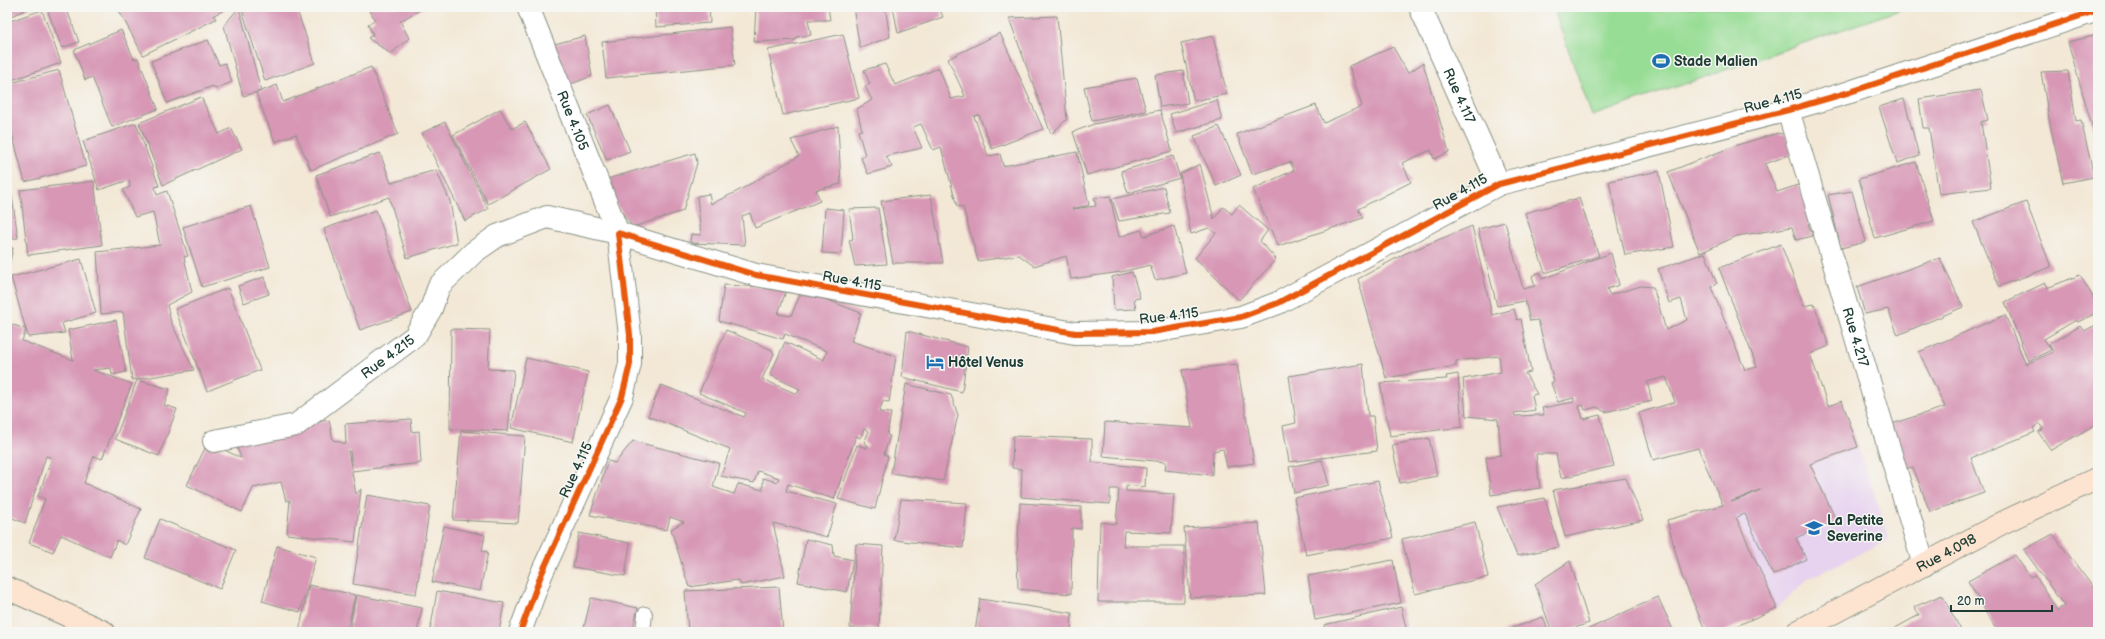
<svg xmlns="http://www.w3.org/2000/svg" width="2105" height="639" viewBox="0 0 2105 639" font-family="'Balsamiq Sans',sans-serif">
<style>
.built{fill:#e7d2ef}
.green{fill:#98dd95;stroke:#5c8d64}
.building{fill:#d797b5;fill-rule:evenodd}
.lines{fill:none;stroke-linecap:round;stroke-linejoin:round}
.service-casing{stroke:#899285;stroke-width:16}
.minor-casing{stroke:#899285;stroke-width:24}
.secondary-casing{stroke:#899285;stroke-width:24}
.service{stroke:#fff;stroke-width:14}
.minor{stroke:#fff;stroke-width:22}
.secondary{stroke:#fde4d1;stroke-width:22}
.cycleway-casing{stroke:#f6f6f2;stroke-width:8}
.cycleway{stroke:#e8590c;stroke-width:6}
.labels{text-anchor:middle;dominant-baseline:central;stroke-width:3;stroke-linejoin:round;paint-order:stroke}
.poi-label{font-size:14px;font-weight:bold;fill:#1f3d34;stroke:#f6f6f2;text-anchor:start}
.street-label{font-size:14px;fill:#1f3d34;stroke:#f6f6f2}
</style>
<rect width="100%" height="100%" fill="#f6f6f2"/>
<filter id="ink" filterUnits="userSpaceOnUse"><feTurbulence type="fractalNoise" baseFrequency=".025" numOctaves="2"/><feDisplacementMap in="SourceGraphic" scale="8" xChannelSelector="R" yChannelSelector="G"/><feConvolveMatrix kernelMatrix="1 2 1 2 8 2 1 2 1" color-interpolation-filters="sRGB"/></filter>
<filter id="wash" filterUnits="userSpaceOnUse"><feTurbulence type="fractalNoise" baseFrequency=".012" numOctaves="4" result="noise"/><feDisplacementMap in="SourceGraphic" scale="16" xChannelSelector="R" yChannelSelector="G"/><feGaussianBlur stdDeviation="0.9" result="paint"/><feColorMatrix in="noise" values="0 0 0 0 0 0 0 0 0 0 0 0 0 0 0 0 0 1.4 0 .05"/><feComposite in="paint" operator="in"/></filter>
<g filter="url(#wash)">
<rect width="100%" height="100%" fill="#f3e8d6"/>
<path class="built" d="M1858 447 1890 539 1808 579 1777 608 1729 502 1809 463Z"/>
<path class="green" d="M1553 7H1908L1592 116Z"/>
<g id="blocks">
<path class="building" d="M7 7H32L7 18Z
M52 7H66L79 42 62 48 47 9Z
M117 7H231L214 15 216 19 143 55Z
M239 7 261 91 243 96 224 26Z
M241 7H296L315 63 265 81Z
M368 7H425L400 21 409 38 391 54 368 38 373 35 368 24 375 20Z
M655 7H709L710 23 656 27Z
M756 7H828L830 20H808L811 35 796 37V40L754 42Z
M853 7H885L890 37 860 48Z
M893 7H939L943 17 898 33Z
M42 10 61 63 9 81 7 76V22Z
M1057 16 1067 119 1051 134 1009 18Z
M730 27 735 65 606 78 602 42Z
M121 30 134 59 138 58 158 109 112 127 92 77 85 80 74 50Z
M1000 33 1043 129 992 149 979 115 974 116 988 156 1000 154 1003 166 1077 152 1089 205 1072 209 1096 206 1094 198 1110 196 1119 237 1141 230 1144 236 1174 226 1186 273 1155 280 1150 265 1121 272 1071 279 1066 256 1034 266 1019 255 978 261 963 207 957 206 941 147 933 150 921 124 913 127 922 148 886 156 892 167 868 174 861 158 865 155 858 131 862 130 857 109 872 100 865 86 870 84 864 70 885 64 895 85 939 68 951 99 965 96 948 59Z
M843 34 859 98 783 115 768 50Z
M2098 35V147L2068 42Z
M585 36 592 76 558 89 543 47Z
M1213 36 1227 94 1194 101 1181 43Z
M208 40 219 65 225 63 232 82 215 89 213 86 167 103 151 61Z
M1393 47 1408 73 1423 63 1449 152 1434 159 1431 150 1402 163 1411 182 1358 209 1363 218 1278 246 1253 189 1294 170 1290 162 1252 174 1237 134 1316 105 1324 123 1362 106 1349 66Z
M371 67 398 134 311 170 296 134 275 142 256 93 277 85 283 102Z
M59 70 86 166 25 182 7 115V84Z
M1183 71 1188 103 1160 107 1155 75Z
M2068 71 2076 121 2081 120 2094 177 2063 183 2050 124 2041 72Z
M1137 78 1146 111 1092 121 1084 87Z
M1981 90 1988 120 1981 122 1991 188 1939 194 1929 128H1923L1919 99Z
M201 97 219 134 231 128 242 149 163 185 139 123Z
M1904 99 1919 156 1897 163 1879 107Z
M1217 100 1222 120 1176 133 1170 114Z
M610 105 630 151 607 160 587 115Z
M500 109 512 129 525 122 551 169 488 204 453 135Z
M1160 110 1172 151 1087 175 1073 132 1094 124Z
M445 122 488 209 465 221 422 133Z
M136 123 159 186 155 187 157 195 167 191 188 256 184 257 192 292 167 305 171 322 194 370 132 380 123 312 101 314 97 252 160 245 153 212 135 217 123 190 130 187 129 180 99 190 83 141Z
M838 126 841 184 816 190 820 201 755 228 750 213 742 216 745 245 690 243 691 234 701 235 697 196 709 194 711 204 738 191 799 156 791 140Z
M1219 126 1241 175 1216 186 1194 136Z
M1778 133 1786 135 1792 154 1765 164 1777 192 1798 185 1814 222 1808 224 1813 236 1796 240 1792 227 1737 236 1700 253 1668 172 1737 145Z
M380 153 391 183 436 170 450 201 457 243 407 258 389 197 330 217 316 175Z
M695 153 697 163 683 211 633 227 615 203 607 179Z
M1173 156 1180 178 1128 193 1121 171Z
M1916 162 1934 221 1875 238 1859 179Z
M1200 164 1214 219 1223 207 1232 214 1239 205 1268 230 1260 241 1276 259 1239 300 1195 258 1216 233 1209 228 1191 234 1180 174Z
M1659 171 1674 247 1625 255 1609 181Z
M7 176H9L18 238 7 239Z
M94 181 102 245 28 255 20 190Z
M1164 187 1170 213 1119 221 1112 199Z
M1852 191 1866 242 1841 248 1828 195Z
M931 195 943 263H893L881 201Z
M1579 198 1599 256 1545 273 1525 213Z
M2026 202 2051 267 1999 286 1973 222Z
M251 206 270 267 202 287 183 227Z
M825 208 844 210 841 254 822 253Z
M878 208 887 264 855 266 849 240 853 239 849 209Z
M376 210 412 312 360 330 324 229Z
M1505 222 1523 289 1535 286 1532 276 1540 272 1542 279 1611 253 1619 285 1607 289 1610 295 1641 286 1653 287 1666 330 1687 320 1681 299 1669 303 1658 269 1705 253 1717 284 1711 287 1745 370 1757 367 1719 268 1781 244 1804 306 1814 304 1829 346 1810 354 1828 406 1842 401 1858 447 1810 464 1836 520 1796 538 1806 559 1773 575 1745 514 1736 517 1777 608 1723 632H1706L1682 576 1667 520 1723 505 1698 448 1653 460 1639 413 1675 402 1666 377 1647 382 1652 401 1605 412 1597 407 1585 410 1583 405 1579 406 1583 419 1600 415 1614 466 1561 478 1556 454H1536L1540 488 1491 495 1486 457 1501 455 1498 419 1466 416 1463 379 1501 372 1499 356 1456 361V366L1386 378 1358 279 1404 254 1472 226 1492 315 1514 309 1517 320 1521 319 1531 372 1525 373 1537 394 1532 395 1535 410 1514 413 1515 416 1544 415 1542 408 1574 402V398L1558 402 1551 383 1554 382 1538 320 1530 321 1525 301 1497 306 1478 229ZM1762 489 1745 497 1731 502Z
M7 247 13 248 8 271H7Z
M1940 258 1963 307 1898 335 1888 309 1865 314 1857 287Z
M81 259 96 313 62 323 65 333 28 337 11 277Z
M1132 272 1140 298 1134 299 1136 309 1114 310 1112 277Z
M2080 275 2098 306V312L2078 322 2076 320 2044 339 2051 350 2028 361 2005 302 2045 283 2047 288Z
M264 277 269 294 244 303 238 286Z
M724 285 787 288 778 314 791 316 802 290 861 313 851 341 896 356 889 402 883 401 879 412 891 413 887 435 890 436 884 454 888 456 875 509 838 499 857 445 867 448 868 445 864 443 869 431 864 429 860 438 856 436 834 499 788 484 786 491 837 504 827 537 773 523 785 576 741 585 738 580 689 587 671 529 684 522 670 517 667 530 590 515 608 461 615 463 633 441 719 463 713 487 734 494 738 484 763 490V478L777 482 779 478 758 471 754 483 721 476 730 449 648 416 661 385 744 417 746 413 699 393 726 330 772 350 774 354 762 379 797 394 800 389 770 375 785 342 824 360 827 351 785 334 783 339 719 321Z
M228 288 260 370 207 391 175 309Z
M2005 315 2026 364 2053 352 2049 344 2080 326 2084 331 2098 324V423L2051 450 2038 432 2043 429 2039 423 2033 428 2035 432 1971 458 1984 493 1930 512 1913 467 1905 469 1888 425 1945 407 1919 352Z
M116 320 126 372 112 375 111 368 93 370 132 384 102 459 94 456 84 483 141 509 125 545 117 540 110 557 61 535 53 552 29 543 45 499 38 496 52 458 46 456 25 523 7 516V323L26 329 22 341 73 360 68 330Z
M451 329 490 330 488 369 514 370 508 431 450 429Z
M907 331 968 347 962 392 902 377Z
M526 358 588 372 573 442 511 428Z
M1237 364 1254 463 1227 467 1223 449 1213 451 1212 475 1165 470 1166 462 1103 456 1105 422 1192 428 1182 370Z
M1363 364 1368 416H1373L1377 451 1289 462 1283 426 1296 423 1289 376Z
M1458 374 1462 427 1390 436 1380 383 1447 379 1446 376Z
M137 380 170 389 164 405 177 409 159 456 115 439Z
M906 384 951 395 958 415 943 481 891 473Z
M411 419 412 432 419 431 421 463 352 471 350 451H348L356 494 361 489 355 542 287 534 290 500 286 501 281 482 253 488 242 512 187 485 208 442 241 458 233 437 329 420 333 440 346 444 345 424Z
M461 431 525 436 518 523 453 520Z
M1013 436 1092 439V462L1146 468 1145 487 1126 485V491L1174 494 1171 533 1124 531 1123 546H1184V602H1098L1100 522 1116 524 1119 489H1110V504L1021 497 1022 469 1012 468Z
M1429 438 1437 476 1400 483 1392 445Z
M1322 460 1329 485 1294 493 1289 467Z
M1626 478 1643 520 1565 537 1553 490Z
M1378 481 1393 538 1306 555 1294 498Z
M367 495 430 506 416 594 353 584Z
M1545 498 1559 547 1517 556 1497 507Z
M901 499 967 503 963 548 894 540Z
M1020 503 1081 507V529L1072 528 1071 594 1018 589 1017 555Z
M160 519 236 550 220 589 145 558Z
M1475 522 1488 577 1415 594 1402 539Z
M1259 523 1266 595 1190 598 1184 528Z
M444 526 485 535 482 551 488 552 480 591 432 582Z
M579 533 630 543 625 576 573 567Z
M2053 534 2098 594V632H1998L1968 581 2015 555 2030 577 2035 575 2057 610 2064 606 2024 550Z
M806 539 833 545 834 556 853 560 847 592 798 582Z
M856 544 883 546 879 629 850 628Z
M277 546 316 557 300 612 262 601Z
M1393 560 1401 603 1315 620 1308 576Z
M1570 561 1589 623 1563 632H1552L1535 584Z
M309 585 355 595 347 632H299Z
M779 587 783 632H688L685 591Z
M437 591 504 603 499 632H430Z
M356 595 422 608 417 632H349Z
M1942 595 1962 632H1888L1919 615 1914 607Z
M1658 597 1674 632H1582Z
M591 598 638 608 632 632H583Z
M980 599 1072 613 1071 632H975Z
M1401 607 1407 632H1325L1324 625Z
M1543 617 1549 632H1502Z
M1112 630 1132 631V632H1112Z"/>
</g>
</g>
<g filter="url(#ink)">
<use href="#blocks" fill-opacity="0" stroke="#899285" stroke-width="1"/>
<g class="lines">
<g class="service-casing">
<path id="service" d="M643 632 645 614"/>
</g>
<g class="minor-casing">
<g id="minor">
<path id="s1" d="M528 7 618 233"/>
<path id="s2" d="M1420 7 1499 184"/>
<path id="s3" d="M1788 110 1924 565"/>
<path id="s4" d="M214 441 296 425 415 336 431 309 439 286 474 252 497 236 547 217 618 233"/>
<path d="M520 632 541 575 622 397 630 364V335L618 233 756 275 1075 333 1152 332 1241 317 1278 303 1499 184 1788 110 1850 92 2098 10"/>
</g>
</g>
<g class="secondary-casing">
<g id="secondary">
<path d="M7 588 104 632"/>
<path id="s5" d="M1797 632 2004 522 2098 478"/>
</g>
</g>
<use href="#service" class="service"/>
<use href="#minor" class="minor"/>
<use href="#secondary" class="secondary"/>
<g class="cycleway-casing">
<path id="cycleway" d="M520 632 541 575 622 397 630 364V335L618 233 756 275 1075 333 1152 332 1241 317 1278 303 1499 184 1788 110 1850 92 2098 10"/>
</g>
<use href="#cycleway" class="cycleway"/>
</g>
</g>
<defs>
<g id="stadium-bare" transform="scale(1.38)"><path d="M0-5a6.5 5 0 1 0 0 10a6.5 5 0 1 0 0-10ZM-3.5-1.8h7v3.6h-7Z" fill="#1f6fb2" stroke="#f6f6f2" stroke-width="2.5" paint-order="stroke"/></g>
<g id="hotel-bare" transform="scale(1.38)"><path d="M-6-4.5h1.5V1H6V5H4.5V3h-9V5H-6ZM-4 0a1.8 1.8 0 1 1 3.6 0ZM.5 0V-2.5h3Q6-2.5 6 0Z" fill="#1f6fb2" stroke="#f6f6f2" stroke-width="2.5" paint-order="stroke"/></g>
<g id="school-bare" transform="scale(1.38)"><path d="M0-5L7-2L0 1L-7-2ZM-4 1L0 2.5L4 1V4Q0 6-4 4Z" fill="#1f6fb2" stroke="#f6f6f2" stroke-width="2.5" paint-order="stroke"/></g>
</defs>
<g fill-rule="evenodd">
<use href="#stadium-bare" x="1661" y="61"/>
<use href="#hotel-bare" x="935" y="362"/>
<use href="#school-bare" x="1814" y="528"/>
</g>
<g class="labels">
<g class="poi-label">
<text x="1674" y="61">Stade Malien</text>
<text x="948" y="362">Hôtel Venus</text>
<text x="1827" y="520">La Petite<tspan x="1827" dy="16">Severine</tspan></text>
</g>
<g class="street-label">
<text stroke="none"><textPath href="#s2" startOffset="97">Rue 4.117</textPath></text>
<text transform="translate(1773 101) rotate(-15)">Rue 4.115</text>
<text stroke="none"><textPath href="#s1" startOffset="122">Rue 4.105</textPath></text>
<text transform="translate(1460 192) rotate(-29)">Rue 4.115</text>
<text transform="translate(852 281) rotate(10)">Rue 4.115</text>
<text transform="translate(1169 316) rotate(-7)">Rue 4.115</text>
<text stroke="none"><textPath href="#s3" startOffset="237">Rue 4.217</textPath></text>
<text stroke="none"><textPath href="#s4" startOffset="198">Rue 4.215</textPath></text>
<text transform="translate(576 470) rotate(-65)">Rue 4.115</text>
<text stroke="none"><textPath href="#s5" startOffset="169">Rue 4.098</textPath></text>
</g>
</g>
<rect width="2105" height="639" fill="none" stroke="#f6f6f2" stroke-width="24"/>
<path d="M1951 605v6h101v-6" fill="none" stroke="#1f3d34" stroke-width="2"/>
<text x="1957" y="605" font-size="12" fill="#1f3d34" stroke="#f6f6f2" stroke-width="3" paint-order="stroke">20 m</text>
</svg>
